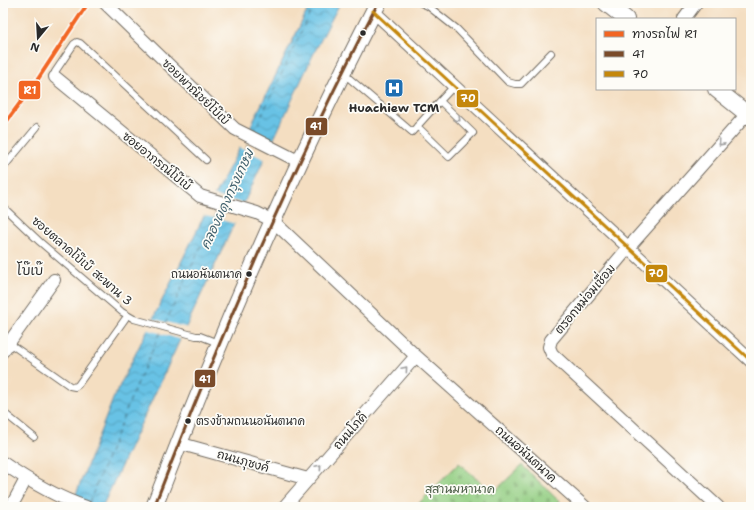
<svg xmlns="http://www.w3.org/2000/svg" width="754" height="510" viewBox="0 0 754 510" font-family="'Shantell Sans','Playpen Sans Thai',sans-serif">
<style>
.cemetery{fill:url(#cemetery-stones);stroke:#5f7c56}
.water{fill:url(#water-waves);stroke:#497688}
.pier{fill:#f4dec1}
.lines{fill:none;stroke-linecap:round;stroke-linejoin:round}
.ferry{stroke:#40606c;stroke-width:1;stroke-dasharray:5 4;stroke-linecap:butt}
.service-casing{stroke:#716a60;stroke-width:8}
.minor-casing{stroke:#716a60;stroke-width:14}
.secondary-casing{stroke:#716a60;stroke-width:18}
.service{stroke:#fff;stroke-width:6}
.minor{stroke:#fff;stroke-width:12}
.secondary{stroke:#fff;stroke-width:16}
.bus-1-casing{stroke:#fdfcf7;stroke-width:6}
.bus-2-casing{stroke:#fdfcf7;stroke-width:6}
.bus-1{stroke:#7a4b2a;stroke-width:3}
.bus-2{stroke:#c4870b;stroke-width:3}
.rail-1-casing{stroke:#fdfcf7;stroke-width:7}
.rail-1{stroke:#f26522;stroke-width:4}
.oneway{stroke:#a0a0a0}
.bus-dot{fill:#2b2b2b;stroke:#fdfcf7;stroke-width:1.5}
.labels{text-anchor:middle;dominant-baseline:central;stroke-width:3.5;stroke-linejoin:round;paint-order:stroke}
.bus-label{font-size:11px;fill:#2b2b2b;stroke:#fdfcf7;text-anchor:end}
.street-label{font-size:12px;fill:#2b2b2b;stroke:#fdfcf7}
.poi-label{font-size:12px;font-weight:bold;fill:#2b2b2b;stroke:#fdfcf7}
.park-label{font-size:12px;fill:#4a5c45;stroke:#fdfcf7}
.water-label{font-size:13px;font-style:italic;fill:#40606c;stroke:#fdfcf7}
.neighbourhood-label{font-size:13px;fill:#2b2b2b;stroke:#fdfcf7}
.line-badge{stroke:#fdfcf7;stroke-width:1.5}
.badge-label{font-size:11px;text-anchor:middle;font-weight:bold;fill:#fff}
</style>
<defs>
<pattern id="cemetery-stones" width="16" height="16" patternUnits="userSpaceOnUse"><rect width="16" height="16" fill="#93ce82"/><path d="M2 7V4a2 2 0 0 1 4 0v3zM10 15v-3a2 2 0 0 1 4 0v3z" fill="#7fb170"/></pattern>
<pattern id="water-waves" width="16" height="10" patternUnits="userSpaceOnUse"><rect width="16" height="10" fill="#67c2e5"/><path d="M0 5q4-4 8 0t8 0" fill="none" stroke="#559eba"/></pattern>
</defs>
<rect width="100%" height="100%" fill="#fdfcf7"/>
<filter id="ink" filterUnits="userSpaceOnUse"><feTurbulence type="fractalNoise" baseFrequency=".025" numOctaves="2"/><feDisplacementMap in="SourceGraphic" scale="8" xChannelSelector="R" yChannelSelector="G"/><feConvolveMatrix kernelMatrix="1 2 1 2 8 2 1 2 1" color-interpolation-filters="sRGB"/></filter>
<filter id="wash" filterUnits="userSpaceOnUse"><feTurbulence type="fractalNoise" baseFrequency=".012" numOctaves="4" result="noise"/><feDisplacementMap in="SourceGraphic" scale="16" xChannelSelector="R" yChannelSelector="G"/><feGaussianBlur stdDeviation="0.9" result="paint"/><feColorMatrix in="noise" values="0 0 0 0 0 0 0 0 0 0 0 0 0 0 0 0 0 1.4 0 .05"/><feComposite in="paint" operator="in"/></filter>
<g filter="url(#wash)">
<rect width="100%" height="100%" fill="#f4dec1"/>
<path class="cemetery" d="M459 463 493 493 522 465 565 507H415Z"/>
<path class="water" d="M311 3H340L313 55 102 507H71L113 399 211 202 244 140Z"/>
<path class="pier" d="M247 131 274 144 266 160 238 147Z
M212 195 246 204 236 224 202 215Z
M151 318 188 328 182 340 146 329Z"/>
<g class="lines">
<path class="ferry" d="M254 132 315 3
M223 197 249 142
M165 324 219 207
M89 503 131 398 162 329"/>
</g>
</g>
<g filter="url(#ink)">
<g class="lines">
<g class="service-casing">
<path id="service" d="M421 3 428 6 457 29 508 82 515 84H521L551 53
M343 73 412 132 440 101 473 133 449 157 417 126
M55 77V72L74 44 77 42 80 43 206 160
M440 101 454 86
M3 168 37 127
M3 207 40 242 122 312 134 319 196 336H200L218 343
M9 343 70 386 75 387 78 385 125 319
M3 412 34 437"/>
</g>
<g class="minor-casing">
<path id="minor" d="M105 3 235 129 300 162
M373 11 751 361
M684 19 696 3
M55 77 200 196 257 213 273 221 416 356 585 507
M3 351 54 280
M178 443 308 479
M3 463C29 481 56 497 86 507
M11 507 26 479
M284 507 416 356
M718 507 552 354 549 347 551 340 628 248 747 114"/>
</g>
<g class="secondary-casing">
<path id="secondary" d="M606 3 626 19
M716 89 751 117
M154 507C220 336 293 166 378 3"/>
</g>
<use href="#service" class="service"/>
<use href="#minor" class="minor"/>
<use href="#secondary" class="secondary"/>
<g class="bus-1-casing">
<path id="bus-1" d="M154 507C220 336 293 166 378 3"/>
</g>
<g class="bus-2-casing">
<path id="bus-2" d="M373 11 751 361"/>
</g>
<use href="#bus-1" class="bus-1"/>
<use href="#bus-2" class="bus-2"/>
<g class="rail-1-casing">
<path id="rail-1" d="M3 126 38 79 88 3"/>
</g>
<use href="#rail-1" class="rail-1"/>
</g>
<defs><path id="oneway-chevron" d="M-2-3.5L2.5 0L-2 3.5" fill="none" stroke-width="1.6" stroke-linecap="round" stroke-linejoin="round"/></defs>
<g class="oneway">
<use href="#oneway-chevron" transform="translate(458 119) rotate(45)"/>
<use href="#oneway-chevron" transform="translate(721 143) rotate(132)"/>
<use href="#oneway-chevron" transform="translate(405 369) rotate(-49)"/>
<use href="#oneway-chevron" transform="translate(319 467) rotate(-49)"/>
</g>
</g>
<defs>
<g id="hospital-square" transform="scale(1)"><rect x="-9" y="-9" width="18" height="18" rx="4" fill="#1f6fb2" stroke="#fdfcf7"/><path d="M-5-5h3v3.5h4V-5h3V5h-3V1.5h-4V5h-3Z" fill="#fff"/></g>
</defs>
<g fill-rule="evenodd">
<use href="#hospital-square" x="394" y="88"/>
</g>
<g class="bus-dot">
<circle cx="363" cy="33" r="3.5"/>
<circle cx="249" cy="274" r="3.5"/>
<circle cx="188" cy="421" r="3.5"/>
</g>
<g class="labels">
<g class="bus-label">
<text x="242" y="274">ถนนอนันตนาค</text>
<text x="196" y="421" text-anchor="start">ตรงข้ามถนนอนันตนาค</text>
</g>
<g class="street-label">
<text transform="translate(196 92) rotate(44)">ซอยพาณิชย์โบ๊เบ๊</text>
<text transform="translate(157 161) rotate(39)">ซอยอาภรณ์โบ๊เบ๊</text>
<text transform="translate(82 261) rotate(41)">ซอยตลาดโบ๊เบ๊ สะพาน 3</text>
<text transform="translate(585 299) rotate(-50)">ตรอกหม่อมเชื่อม</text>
<text transform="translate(350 431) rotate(-49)">ถนนโภคี</text>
<text transform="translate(526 454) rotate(42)">ถนนอนันตนาค</text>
<text transform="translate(243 461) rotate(16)">ถนนภุชงค์</text>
</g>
<g class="poi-label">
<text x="394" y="108">Huachiew TCM</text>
</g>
<g class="park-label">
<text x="460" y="489">สุสานมหานาค</text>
</g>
<g class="water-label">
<text transform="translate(227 199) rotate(-65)">คลองผดุงกรุงเกษม</text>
</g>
<g class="neighbourhood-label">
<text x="30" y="270">โบ๊เบ๊</text>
</g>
</g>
<g class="line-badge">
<rect x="18" y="80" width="23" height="20" rx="4" fill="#f26522"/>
<rect x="456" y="89" width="23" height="19" rx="4" fill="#c4870b"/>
<rect x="305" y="117" width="23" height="19" rx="4" fill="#7a4b2a"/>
<rect x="645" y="264" width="23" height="19" rx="4" fill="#c4870b"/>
<rect x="194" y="369" width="22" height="19" rx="4" fill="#7a4b2a"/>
</g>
<g class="badge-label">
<text x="30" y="94">R1</text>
<text x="468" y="102">70</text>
<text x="316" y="130">41</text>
<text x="656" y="277">70</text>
<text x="205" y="383">41</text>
</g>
<rect width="754" height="510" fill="none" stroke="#fdfcf7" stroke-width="16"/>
<rect x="596" y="18" width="140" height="72" fill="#fdfcf7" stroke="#a9a8a5"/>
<rect x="604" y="31" width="20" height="6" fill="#f26522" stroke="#a9a8a5"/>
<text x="632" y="38" font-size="12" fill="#2b2b2b">ทางรถไฟ R1</text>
<rect x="604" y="51" width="20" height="6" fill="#7a4b2a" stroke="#a9a8a5"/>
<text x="632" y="58" font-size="12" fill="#2b2b2b">41</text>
<rect x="604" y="71" width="20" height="6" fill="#c4870b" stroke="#a9a8a5"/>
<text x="632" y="78" font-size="12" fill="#2b2b2b">70</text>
<g transform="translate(38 38) rotate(198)" stroke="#fdfcf7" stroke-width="3" paint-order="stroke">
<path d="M0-3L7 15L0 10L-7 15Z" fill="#2b2b2b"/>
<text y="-6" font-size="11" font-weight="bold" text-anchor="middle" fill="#2b2b2b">N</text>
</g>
</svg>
